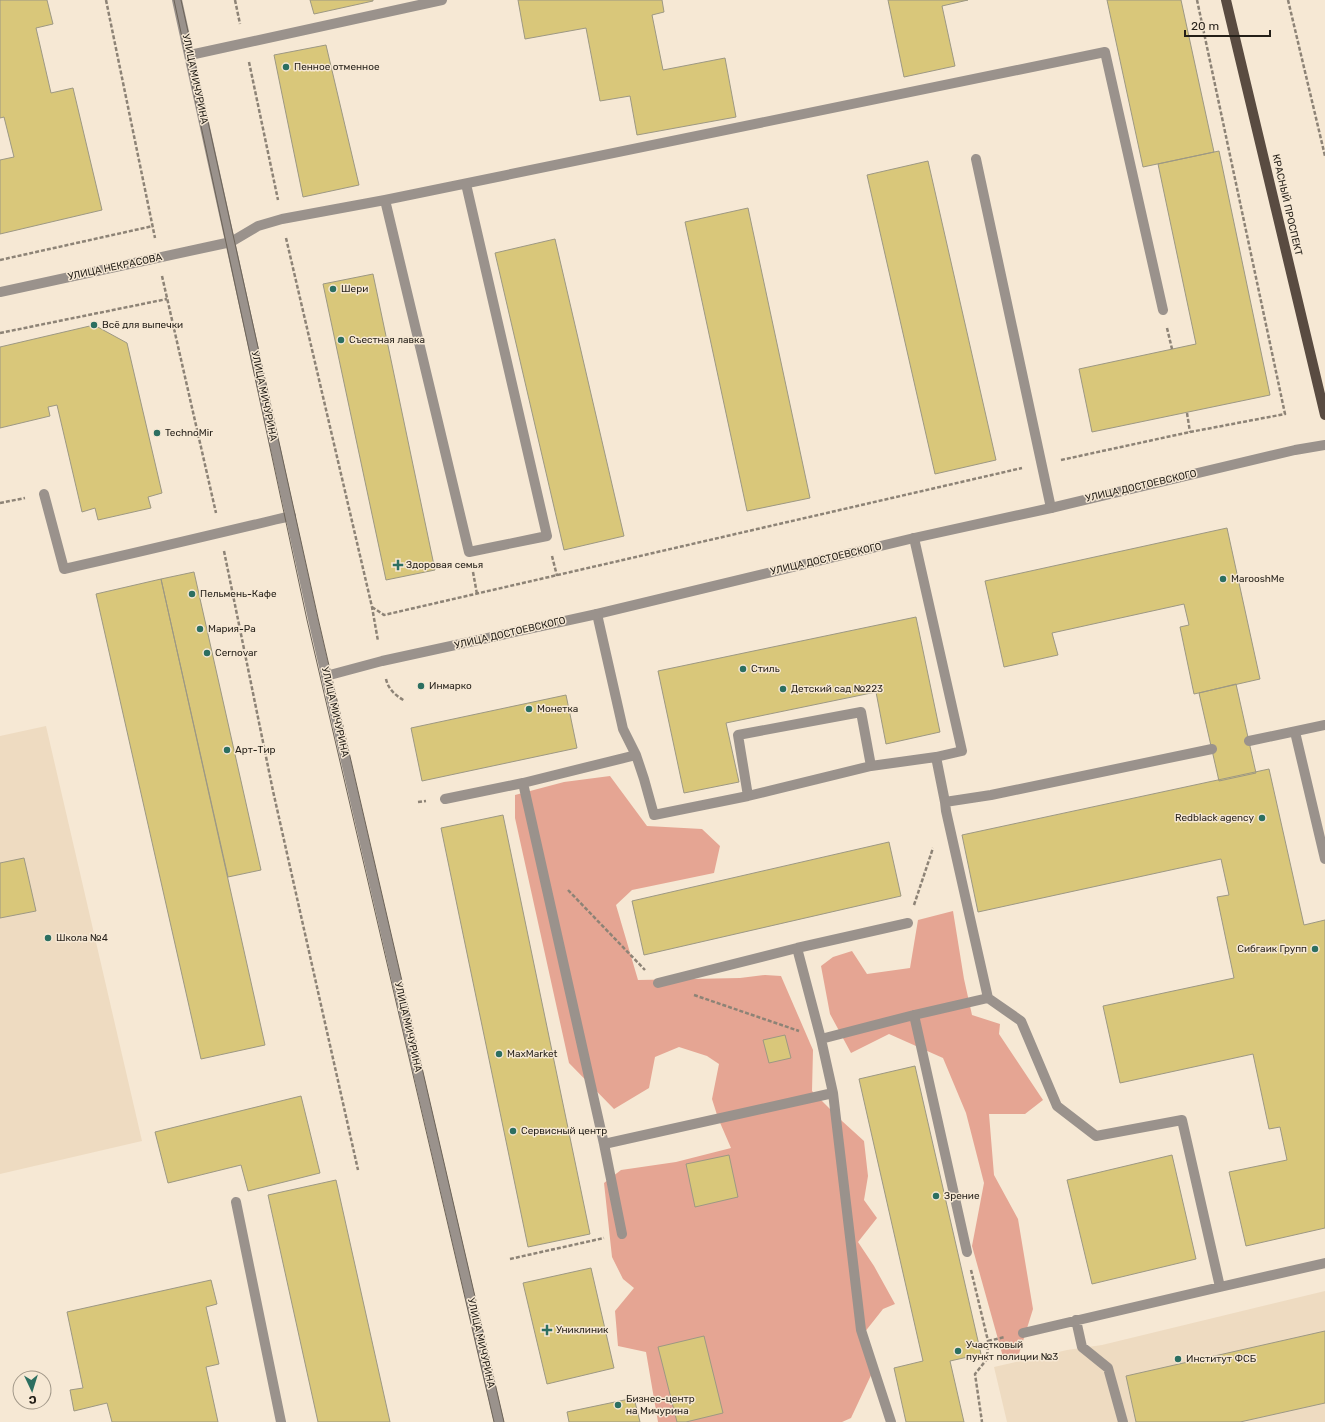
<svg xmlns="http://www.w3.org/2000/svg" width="1325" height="1422" viewBox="0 0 1325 1422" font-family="Rubik,sans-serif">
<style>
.built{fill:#eedbc1}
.green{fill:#e5a593}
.building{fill:#d9c77a;stroke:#9d9883}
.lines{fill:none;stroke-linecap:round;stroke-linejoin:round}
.path{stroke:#8d8376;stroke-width:2.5;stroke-dasharray:4 2;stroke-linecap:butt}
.service{stroke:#9a928c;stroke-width:10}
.minor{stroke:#9a928c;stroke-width:10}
.primary{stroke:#594b41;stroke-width:10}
.tram{stroke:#6c6358;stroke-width:1}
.poi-dot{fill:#2c6f61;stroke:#f6e8d4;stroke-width:1.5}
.labels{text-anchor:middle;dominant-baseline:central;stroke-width:3;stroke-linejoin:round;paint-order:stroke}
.poi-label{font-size:10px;fill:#241f18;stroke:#f6e8d4;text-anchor:start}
.street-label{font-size:10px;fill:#241f18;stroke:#f6e8d4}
</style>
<rect width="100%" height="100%" fill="#f6e8d4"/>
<path class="built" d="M46 726 142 1141 0 1174V736Z
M1325 1291V1422H1007L994 1367 1067 1350 1102 1345Z"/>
<path class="green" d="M610 776 647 826 702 829 720 846 714 873 632 890 616 905 638 980 740 978 765 975 781 976 813 1050 812 1091 842 1121 864 1141 868 1176 864 1200 877 1218 858 1242 874 1266 895 1304 883 1309 864 1333 873 1371 851 1418 842 1422H658L646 1352 618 1346 615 1311 634 1288 623 1279 612 1257 604 1183 621 1170 676 1162 731 1148 718 1118 712 1099 719 1064 707 1056 679 1047 655 1057 649 1088 614 1109 569 1063 515 818V795L564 782Z
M953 911 964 979 972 1015 1000 1024 999 1034 1043 1100 1025 1114H989L994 1175 1018 1219 1033 1309 1018 1357H1003L972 1246 984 1183 966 1113 943 1058 889 1034 851 1053 830 1014 821 966 833 957 852 951 867 974 910 968 918 920Z"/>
<path class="building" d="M0 0H47L53 24 36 28 51 93 73 88 102 210 0 234V160L14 157 4 117 0 118Z
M310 0H373V1L314 14Z
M518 0H662L664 12 652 15 663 70 725 58 736 117 637 135 630 96 600 101 586 28 525 39Z
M888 0H968L942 6 955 66 904 77Z
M1107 0H1181L1214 152 1143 167Z
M326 45 359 185 303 197 274 55Z
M1219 151 1270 395 1092 432 1079 369 1196 344 1158 164Z
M928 161 996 460 935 474 867 175Z
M748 208 810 498 747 511 685 222Z
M555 239 624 536 564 550 495 253Z
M373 274 435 570 386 580 323 284Z
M94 325 127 343 162 493 148 497 151 508 98 520 95 508 82 512 57 405 48 407 50 416 0 428V347Z
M1227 528 1260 679 1194 694 1180 627 1189 625 1184 604 1052 633 1058 655 1004 667 985 581Z
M194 572 261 870 228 877 161 579Z
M161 579 265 1045 201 1059 96 594Z
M916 617 940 732 886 744 876 692 726 723 739 782 684 793 658 671Z
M1236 684 1256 773 1219 781 1199 693Z
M566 695 577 748 422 781 411 728Z
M1269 769 1304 925 1325 920V1228L1246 1246 1229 1172 1287 1160 1280 1127 1269 1129 1253 1054 1120 1083 1103 1006 1234 978 1217 897 1229 895 1221 859 978 912 962 835Z
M503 815 590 1234 528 1247 441 828Z
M889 842 901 896 644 955 632 901Z
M24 858 36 911 0 918V863Z
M785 1035 791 1058 769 1063 763 1040Z
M915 1066 981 1354 950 1361 964 1422H906L894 1368 923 1361 859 1079Z
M301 1096 320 1173 248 1191 241 1165 168 1183 155 1132Z
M729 1155 738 1197 695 1207 686 1164Z
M1172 1155 1196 1259 1092 1284 1067 1180Z
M336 1180 390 1422H318L268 1195Z
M591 1268 614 1368 547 1384 523 1283Z
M211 1280 217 1304 206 1307 219 1364 206 1367 218 1422H112L107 1403 74 1411 70 1390 83 1388 67 1312Z
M1325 1331V1403L1240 1422H1136L1126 1376Z
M704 1336 723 1413 686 1422H677L658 1347Z
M634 1398 640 1422H569L567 1412Z"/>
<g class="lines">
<path class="path" d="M106 0 155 238
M235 0 240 24
M1288 0 1325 156
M249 62 278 200
M286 238 372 607 378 641
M0 260 153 226
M162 276 216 513
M1167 328 1172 349
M0 333 167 299
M1187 413 1190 432
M1061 460 1190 432 1285 414 1197 0
M0 503 25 498
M224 551 273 791 358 1170
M552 556 557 576
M473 572 477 594
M372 607 384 615 1022 468
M386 679C388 689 396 696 405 701
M418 802 426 801
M568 890 645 970
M914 905 933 848
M694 995 799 1031
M510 1259 604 1238
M971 1270 988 1341 987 1359 975 1374 982 1422
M988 1341 1005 1337"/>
<path class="service" d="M190 55 442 0
M976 159 1051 508
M385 200 469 552 547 536 466 184
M231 242 258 226 282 219 385 200 1105 52 1163 310
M44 494 64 569C140 552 215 534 291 516
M1295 732 1325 859
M1249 741 1325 725
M636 755 644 779 654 815 748 796 871 766 936 757
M523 783 636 755 623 729 597 614
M748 796 738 735 861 712 871 766
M445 799 523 783 604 1144 622 1234
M945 802 991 795 1212 749
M658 983 797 948
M988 998 1021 1021 1057 1106 1096 1136 1182 1120 1220 1287 1023 1333
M914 1015 967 1252
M821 1039 797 948 908 923
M604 1144 833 1093
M236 1202 281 1422
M1220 1287 1325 1263
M1076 1320 1082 1347 1108 1368 1123 1422
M891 1422 861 1330 833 1093 821 1039 914 1015 988 998 946 811 945 802 936 757 962 751 914 538"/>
<path class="minor" d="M177 0 313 619 499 1422
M0 292 231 242
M326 676 382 661 597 614 914 538 1051 508 1295 450 1325 445"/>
<path class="primary" d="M1226 0 1325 415"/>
<path class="tram" d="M174 0 307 620 494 1422
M181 0 318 618 504 1422"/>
</g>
<g class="poi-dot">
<circle cx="286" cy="67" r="4"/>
<circle cx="333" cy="289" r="4"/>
<circle cx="94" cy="325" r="4"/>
<circle cx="341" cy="340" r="4"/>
<circle cx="157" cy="433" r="4"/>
<path d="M396 559h4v4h4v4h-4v4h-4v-4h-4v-4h4z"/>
<circle cx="1223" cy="579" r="4"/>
<circle cx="192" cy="594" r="4"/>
<circle cx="200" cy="629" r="4"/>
<circle cx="207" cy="653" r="4"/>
<circle cx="743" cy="669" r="4"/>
<circle cx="421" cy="686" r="4"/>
<circle cx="783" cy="689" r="4"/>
<circle cx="529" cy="709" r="4"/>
<circle cx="227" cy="750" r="4"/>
<circle cx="1262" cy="818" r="4"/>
<circle cx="48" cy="938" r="4"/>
<circle cx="1315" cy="949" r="4"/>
<circle cx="499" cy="1054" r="4"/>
<circle cx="513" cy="1131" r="4"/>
<circle cx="936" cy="1196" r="4"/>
<path d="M545 1324h4v4h4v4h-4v4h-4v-4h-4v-4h4z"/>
<circle cx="958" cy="1351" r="4"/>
<circle cx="1178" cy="1359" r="4"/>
<circle cx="618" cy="1405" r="4"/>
</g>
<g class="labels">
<g class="poi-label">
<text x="294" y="67">Пенное отменное</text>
<text x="341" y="289">Шери</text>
<text x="102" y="325">Всё для выпечки</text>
<text x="349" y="340">Съестная лавка</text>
<text x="165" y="433">TechnoMir</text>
<text x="406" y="565">Здоровая семья</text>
<text x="1231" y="579">MarooshMe</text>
<text x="200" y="594">Пельмень-Кафе</text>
<text x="208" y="629">Мария-Ра</text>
<text x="215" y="653">Cernovar</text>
<text x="751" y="669">Стиль</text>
<text x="429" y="686">Инмарко</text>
<text x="791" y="689">Детский сад №223</text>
<text x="537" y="709">Монетка</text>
<text x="235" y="750">Арт-Тир</text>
<text x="1254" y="818" text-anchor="end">Redblack agency</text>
<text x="56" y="938">Школа №4</text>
<text x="1307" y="949" text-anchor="end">Сибгаик Групп</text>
<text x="507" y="1054">MaxMarket</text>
<text x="521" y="1131">Сервисный центр</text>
<text x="944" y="1196">Зрение</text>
<text x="556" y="1330">Униклиник</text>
<text x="966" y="1345">Участковый<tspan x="966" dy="12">пункт полиции №3</tspan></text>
<text x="1186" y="1359">Институт ФСБ</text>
<text x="626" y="1399">Бизнес-центр<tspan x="626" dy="12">на Мичурина</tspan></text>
</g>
<g class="street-label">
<text transform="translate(195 79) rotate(78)">УЛИЦА МИЧУРИНА</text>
<text transform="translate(1287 205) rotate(77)">КРАСНЫЙ ПРОСПЕКТ</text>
<text transform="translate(115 267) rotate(-12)">УЛИЦА НЕКРАСОВА</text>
<text transform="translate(264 396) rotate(78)">УЛИЦА МИЧУРИНА</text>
<text transform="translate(1141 486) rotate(-13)">УЛИЦА ДОСТОЕВСКОГО</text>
<text transform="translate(826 559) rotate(-13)">УЛИЦА ДОСТОЕВСКОГО</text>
<text transform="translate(510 633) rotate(-13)">УЛИЦА ДОСТОЕВСКОГО</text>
<text transform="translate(335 712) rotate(77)">УЛИЦА МИЧУРИНА</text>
<text transform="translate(408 1027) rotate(77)">УЛИЦА МИЧУРИНА</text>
<text transform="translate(481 1343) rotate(77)">УЛИЦА МИЧУРИНА</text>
</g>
</g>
<g transform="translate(32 1390) rotate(176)"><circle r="19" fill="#f6e8d4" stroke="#a29889"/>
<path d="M0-3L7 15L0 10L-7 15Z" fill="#2c6f61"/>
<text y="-6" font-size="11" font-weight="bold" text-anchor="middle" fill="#241f18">С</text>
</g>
<path d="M1185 30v6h85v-6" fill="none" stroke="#241f18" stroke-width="2"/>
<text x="1191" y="30" font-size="12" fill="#241f18" stroke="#f6e8d4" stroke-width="3" paint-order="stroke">20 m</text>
</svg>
